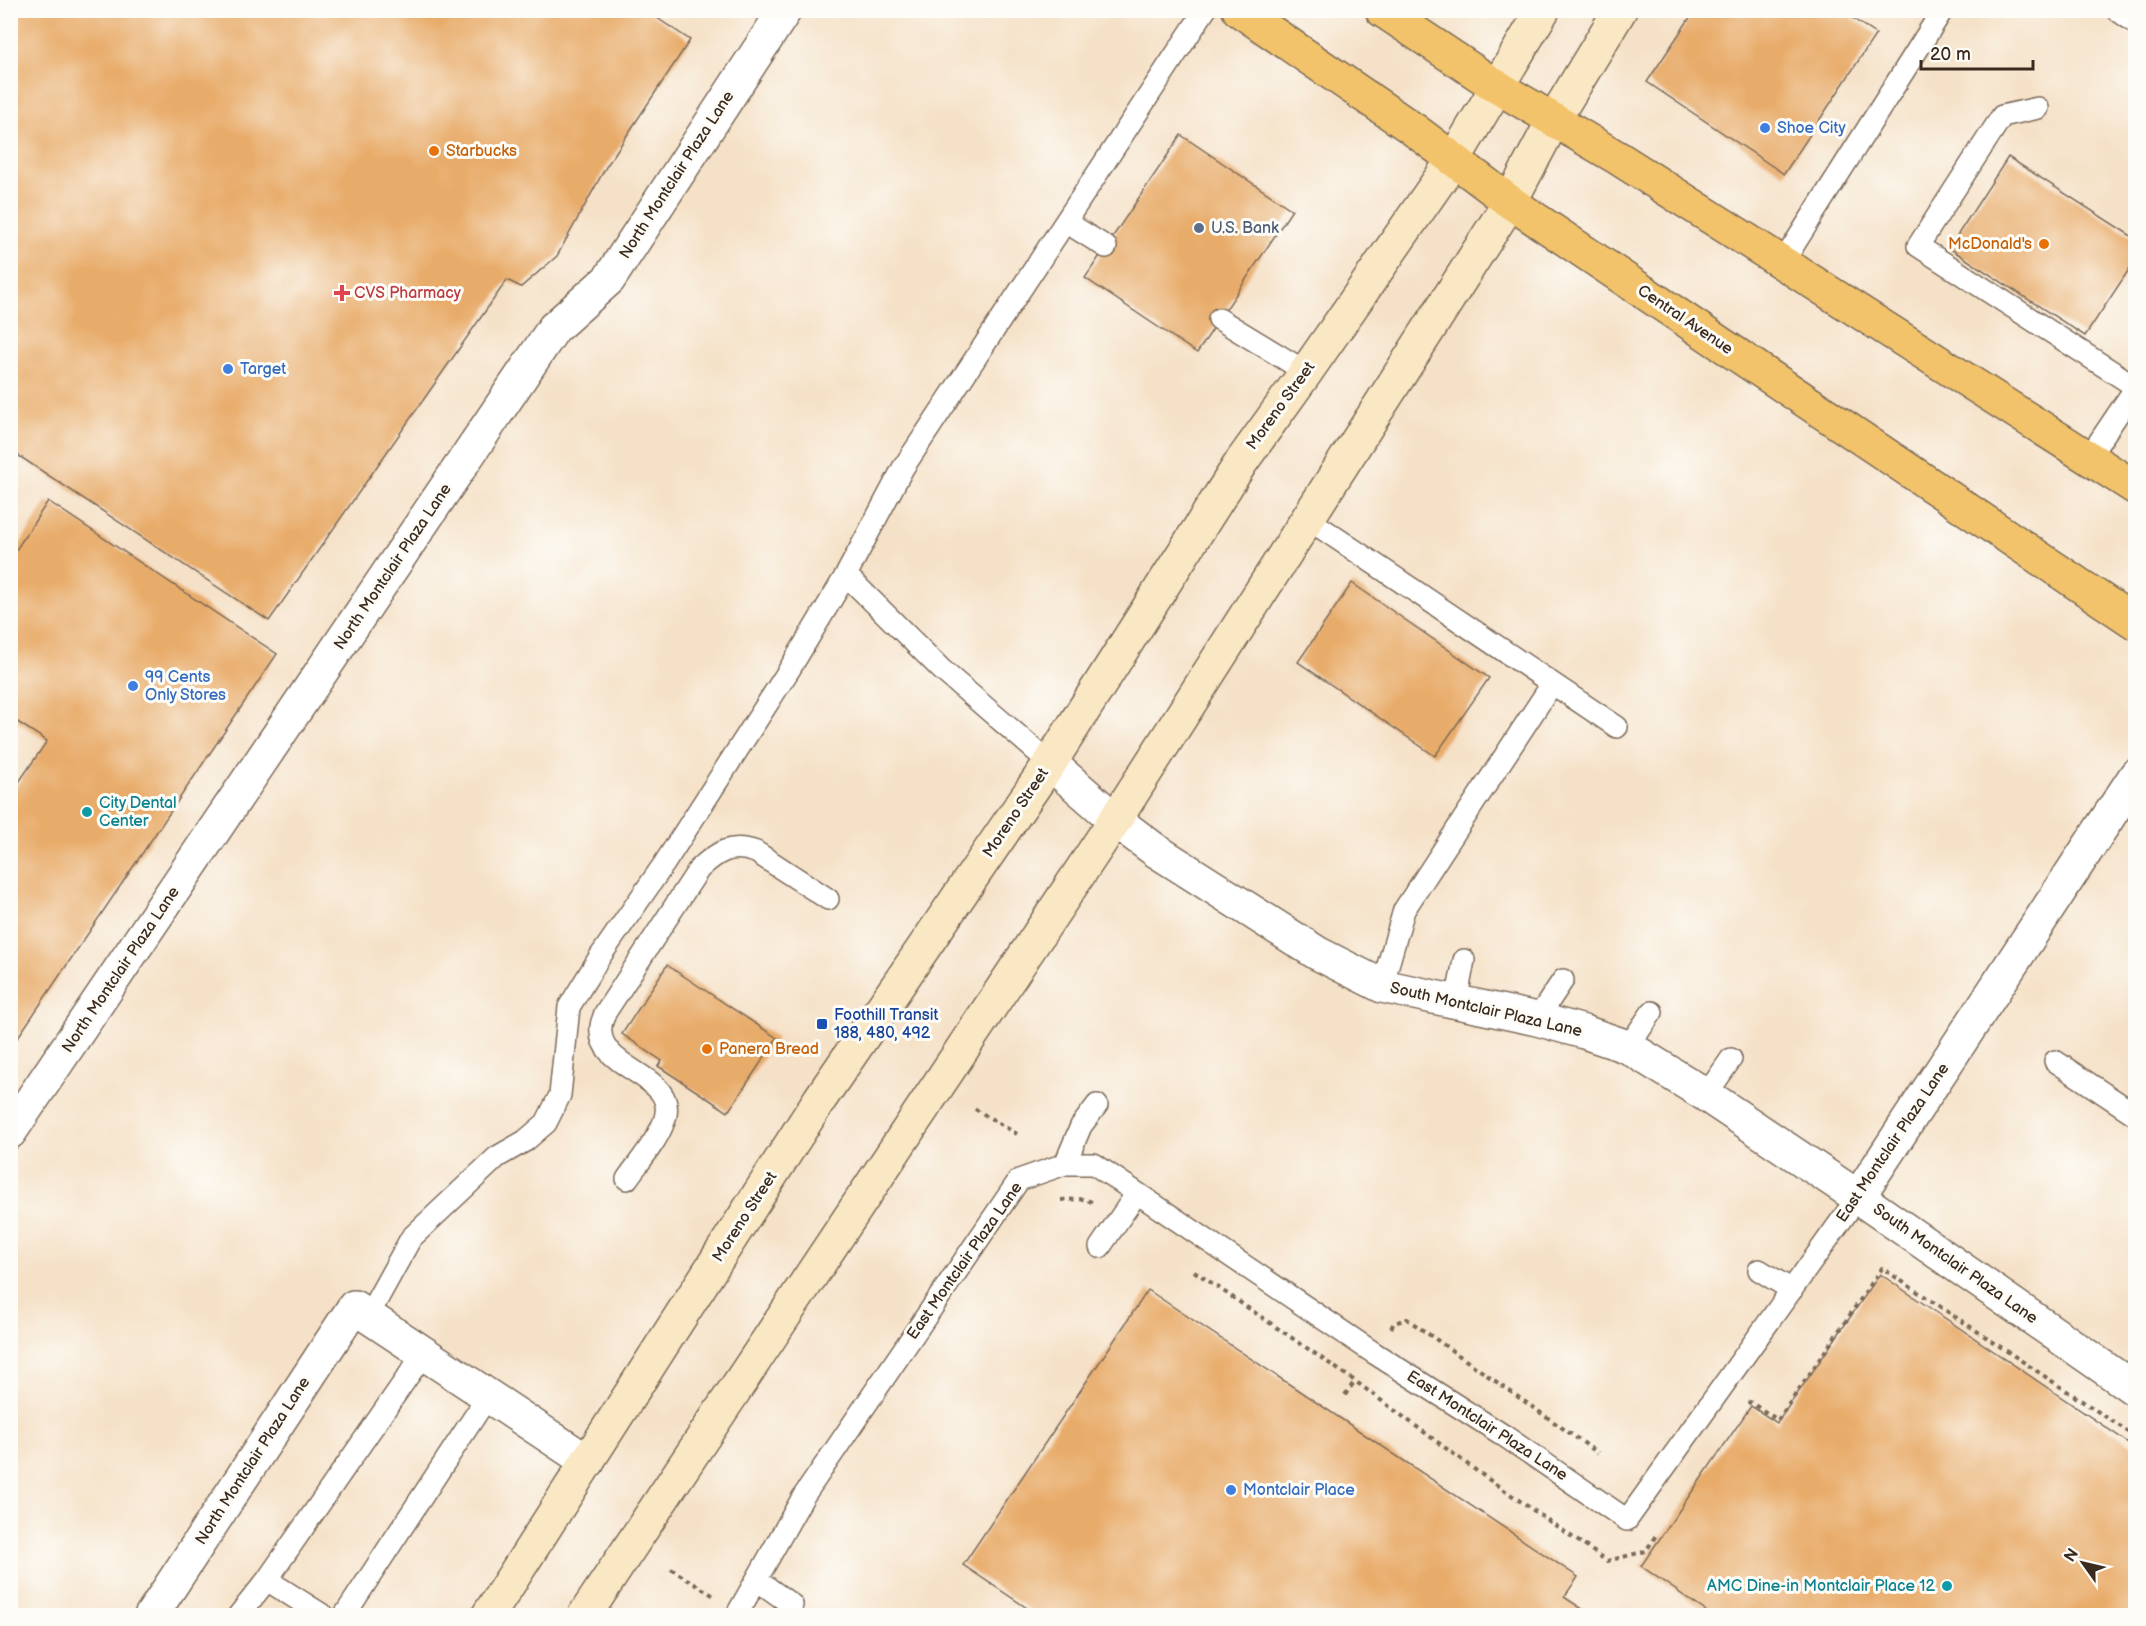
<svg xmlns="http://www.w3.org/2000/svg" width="2146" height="1626" viewBox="0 0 2146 1626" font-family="'Balsamiq Sans',sans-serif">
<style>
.building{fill:#e8ac6a}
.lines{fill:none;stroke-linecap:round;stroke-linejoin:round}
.lane-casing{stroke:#7c6a59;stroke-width:24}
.street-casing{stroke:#7c6a59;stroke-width:36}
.secondary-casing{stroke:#7c6a59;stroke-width:36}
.primary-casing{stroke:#7c6a59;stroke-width:36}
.path{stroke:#7c6a59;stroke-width:4;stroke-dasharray:4.5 4.5;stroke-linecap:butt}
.lane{stroke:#fff;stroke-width:21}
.street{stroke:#fff;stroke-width:33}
.secondary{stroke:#fae7c3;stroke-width:33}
.primary{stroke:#f2c36a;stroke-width:33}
.shop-dot{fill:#3f7fe0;stroke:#fdfcf7;stroke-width:2}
.food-dot{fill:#e8710a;stroke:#fdfcf7;stroke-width:2}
.service-dot{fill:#5c6f8a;stroke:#fdfcf7;stroke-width:2}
.health-dot{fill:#e0444e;stroke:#fdfcf7;stroke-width:2}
.culture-dot{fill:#0f9aa8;stroke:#fdfcf7;stroke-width:2}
.transit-dot{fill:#1a4fb4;stroke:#fdfcf7;stroke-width:2}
.labels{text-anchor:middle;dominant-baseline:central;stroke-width:6;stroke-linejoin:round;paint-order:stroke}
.shop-label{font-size:16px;fill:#366cbe;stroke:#fdfcf7;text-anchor:start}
.food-label{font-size:16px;fill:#c56008;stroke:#fdfcf7;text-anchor:start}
.street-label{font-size:16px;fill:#3b2a1e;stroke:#fdfcf7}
.service-label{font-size:16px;fill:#4e5e75;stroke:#fdfcf7;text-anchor:start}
.health-label{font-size:16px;fill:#be3a42;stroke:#fdfcf7;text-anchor:start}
.culture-label{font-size:16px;fill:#0d838f;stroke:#fdfcf7;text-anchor:start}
.transit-label{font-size:16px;fill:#164399;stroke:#fdfcf7;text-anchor:start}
</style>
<rect width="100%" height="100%" fill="#fdfcf7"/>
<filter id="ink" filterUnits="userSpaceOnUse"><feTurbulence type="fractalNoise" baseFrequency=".0167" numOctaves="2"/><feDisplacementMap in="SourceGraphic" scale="12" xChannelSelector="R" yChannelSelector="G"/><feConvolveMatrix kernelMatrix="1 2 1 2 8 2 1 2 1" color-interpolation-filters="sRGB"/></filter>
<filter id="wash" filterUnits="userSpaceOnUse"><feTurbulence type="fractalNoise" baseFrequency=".008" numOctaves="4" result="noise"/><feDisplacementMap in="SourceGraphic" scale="24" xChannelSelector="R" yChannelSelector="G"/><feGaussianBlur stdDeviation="1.35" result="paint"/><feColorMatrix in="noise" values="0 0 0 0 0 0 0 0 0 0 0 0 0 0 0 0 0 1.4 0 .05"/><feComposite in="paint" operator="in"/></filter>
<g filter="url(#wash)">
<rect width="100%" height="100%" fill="#f5e1c7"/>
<g id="blocks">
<path class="building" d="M10 10H645L690 40 606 167 557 256 521 287 507 280 269 621 10 450Z
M1695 10H1840L1876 34 1784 174 1647 82Z
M1181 135 1292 210 1197 353 1085 278Z
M2008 157 2136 239V259L2085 336 1949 248Z
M48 501 277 654 10 1049V795L47 741 10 717V559Z
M1352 583 1489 678 1435 756 1298 662Z
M667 965 777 1038 728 1112 658 1066 662 1061 622 1034Z
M1880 1274 2136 1448V1616H1713L1641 1566 1751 1406 1777 1423Z
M1148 1290 1578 1577 1564 1597 1593 1616H1039L963 1565Z"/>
</g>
</g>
<g filter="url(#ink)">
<use href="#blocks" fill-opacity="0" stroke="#7c6a59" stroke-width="1.5"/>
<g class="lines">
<g class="lane-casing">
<path id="lane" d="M2117 10 2136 23
M2038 108 2002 116 1918 246 2136 387
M1066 222 1106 247
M1783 262 1940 14 1935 10
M1219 319 1306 372
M2089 457 2136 387
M1308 519 1617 727
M846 575 942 670 1050 763
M1382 986 1404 910 1552 684
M1456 1002 1464 960
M1537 1019 1563 980
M1628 1047 1652 1012
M2055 1061 2136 1115
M1706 1095 1731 1059
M1065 1164 1081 1126 1097 1105
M627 1179C639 1162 655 1144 663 1124 685 1074 596 1072 601 1027 601 1022 604 1017 605 1013L699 869C717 852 731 843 756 852L828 899
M1100 1247 1137 1193
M1759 1270 1792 1290
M368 1316 411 1238 497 1157 525 1141 546 1123 560 1095 569 1007 599 958 664 864 789 670 846 575 903 468 1205 10
M267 1580 424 1353
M757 1580 792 1605
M238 1616 267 1580 324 1616
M344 1616 488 1396
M736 1616 803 1497 1019 1180 1065 1164H1094L1374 1353 1503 1435 1627 1520 1858 1197"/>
</g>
<g class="street-casing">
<path id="street" d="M1050 763 1115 820 1155 850 1317 953 1382 986 1537 1019 1584 1032 1628 1047 1706 1095 1858 1197 2136 1390
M10 1132 554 328 609 279 785 10
M1858 1197 2136 775
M151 1616 354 1307 588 1462"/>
</g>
<g class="secondary-casing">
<path id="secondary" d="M488 1616 820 1099 1050 763 1242 461 1306 372 1454 159 1543 10
M584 1616 1115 820 1510 202 1553 121 1620 10"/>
</g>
<g class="primary-casing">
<path id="primary" d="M1239 10 1413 129 1510 202 2136 623
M1382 10 1496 86 1618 158 2136 488"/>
</g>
<path class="path" d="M975 1109 1017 1134
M1061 1200 1085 1199 1094 1203
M1194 1271 1355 1381 1478 1472 1607 1561 1646 1551 1656 1535
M1391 1328 1394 1323 1407 1319 1598 1453
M1345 1395 1355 1381
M1748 1404 1750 1402 1778 1420 1882 1268 2136 1437
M671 1569 714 1596"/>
<use href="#lane" class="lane"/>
<use href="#street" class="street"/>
<use href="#secondary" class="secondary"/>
<use href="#primary" class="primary"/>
</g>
</g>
<g class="shop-dot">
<circle cx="1765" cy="128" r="6"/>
<circle cx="228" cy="369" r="6"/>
<circle cx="133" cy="686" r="6"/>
<circle cx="1231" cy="1490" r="6"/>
</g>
<g class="food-dot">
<circle cx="434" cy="151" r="6"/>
<circle cx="2044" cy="244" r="6"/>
<circle cx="707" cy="1049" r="6"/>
</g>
<circle class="service-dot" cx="1199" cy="228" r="6"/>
<path class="health-dot" d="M339 284h6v6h6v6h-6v6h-6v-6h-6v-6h6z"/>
<g class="culture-dot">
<circle cx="87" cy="812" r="6"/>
<circle cx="1947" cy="1586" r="6"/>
</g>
<rect class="transit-dot" x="816" y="1018" width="12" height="12" rx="3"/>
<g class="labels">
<g class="shop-label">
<text x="1777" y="128">Shoe City</text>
<text x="240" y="369">Target</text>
<text x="145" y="677">99 Cents<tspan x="145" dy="18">Only Stores</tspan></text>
<text x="1243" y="1490">Montclair Place</text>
</g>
<g class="food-label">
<text x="446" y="151">Starbucks</text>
<text x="2032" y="244" text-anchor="end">McDonald's</text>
<text x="719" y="1049">Panera Bread</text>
</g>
<g class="street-label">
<text transform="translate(677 175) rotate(-57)">North Montclair Plaza Lane</text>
<text transform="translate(1685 320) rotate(34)">Central Avenue</text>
<text transform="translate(1281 406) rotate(-54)">Moreno Street</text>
<text transform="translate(393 567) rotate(-56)">North Montclair Plaza Lane</text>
<text transform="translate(1016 813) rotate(-56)">Moreno Street</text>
<text transform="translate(121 970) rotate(-56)">North Montclair Plaza Lane</text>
<text transform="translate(1486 1010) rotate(13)">South Montclair Plaza Lane</text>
<text transform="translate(1893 1143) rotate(-56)">East Montclair Plaza Lane</text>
<text transform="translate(745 1217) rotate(-57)">Moreno Street</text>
<text transform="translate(965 1261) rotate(-55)">East Montclair Plaza Lane</text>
<text transform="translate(1955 1264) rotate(35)">South Montclair Plaza Lane</text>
<text transform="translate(1487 1426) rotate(33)">East Montclair Plaza Lane</text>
<text transform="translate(253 1461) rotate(-57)">North Montclair Plaza Lane</text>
</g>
<g class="service-label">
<text x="1211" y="228">U.S. Bank</text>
</g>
<g class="health-label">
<text x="354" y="293">CVS Pharmacy</text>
</g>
<g class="culture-label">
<text x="99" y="803">City Dental<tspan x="99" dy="18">Center</tspan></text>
<text x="1935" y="1586" text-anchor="end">AMC Dine-in Montclair Place 12</text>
</g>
<g class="transit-label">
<text x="834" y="1015">Foothill Transit<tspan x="834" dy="18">188, 480, 492</tspan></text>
</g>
</g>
<rect width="2146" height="1626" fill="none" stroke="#fdfcf7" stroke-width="36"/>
<g transform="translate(2083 1563) rotate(304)" stroke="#fdfcf7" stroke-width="4.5" paint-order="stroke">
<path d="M0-4.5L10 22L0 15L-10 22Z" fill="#3b2a1e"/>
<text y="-9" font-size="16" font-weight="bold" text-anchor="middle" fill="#3b2a1e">N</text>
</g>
<path d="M1921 60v9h112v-9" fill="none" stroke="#3b2a1e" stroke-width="3"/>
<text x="1930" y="60" font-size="18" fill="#3b2a1e" stroke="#fdfcf7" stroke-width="4.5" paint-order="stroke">20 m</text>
</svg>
